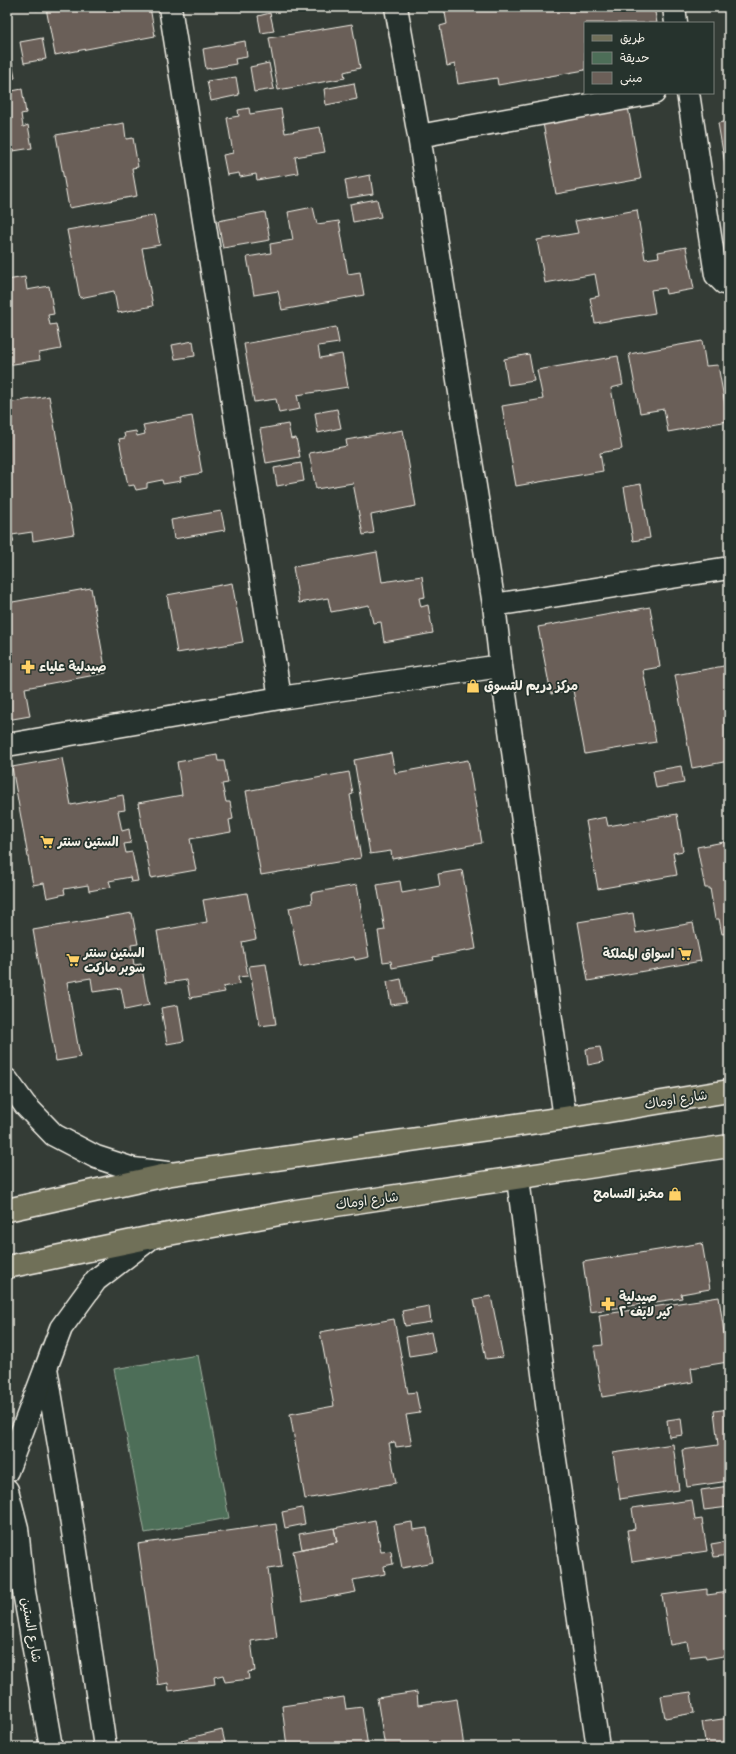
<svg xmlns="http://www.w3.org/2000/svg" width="736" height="1754" viewBox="0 0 736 1754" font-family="'Balsamiq Sans','Playpen Sans Arabic',sans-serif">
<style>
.green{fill:#4d6e58;stroke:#a0b0a0}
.building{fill:#6b5f58;stroke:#f4f1e8}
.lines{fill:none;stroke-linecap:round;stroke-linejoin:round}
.minor-casing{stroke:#f4f1e8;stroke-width:25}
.tertiary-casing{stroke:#f4f1e8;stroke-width:25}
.secondary-casing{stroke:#f4f1e8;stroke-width:25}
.primary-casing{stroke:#f4f1e8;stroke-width:25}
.minor{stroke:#26332d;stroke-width:22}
.tertiary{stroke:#26332d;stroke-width:22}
.secondary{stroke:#26332d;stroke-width:22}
.primary{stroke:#706f59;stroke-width:22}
.labels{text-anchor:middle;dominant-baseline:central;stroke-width:3.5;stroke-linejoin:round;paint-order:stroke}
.poi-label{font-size:13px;font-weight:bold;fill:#f4f1e8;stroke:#26332d;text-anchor:start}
.street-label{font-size:13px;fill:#f4f1e8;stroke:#26332d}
</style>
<rect width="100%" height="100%" fill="#343c36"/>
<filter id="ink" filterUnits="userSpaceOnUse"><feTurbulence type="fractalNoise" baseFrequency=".025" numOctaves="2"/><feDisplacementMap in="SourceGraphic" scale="8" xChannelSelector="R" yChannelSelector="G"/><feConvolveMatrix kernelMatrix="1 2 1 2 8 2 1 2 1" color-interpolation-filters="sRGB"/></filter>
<g filter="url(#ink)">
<path class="green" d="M198 1355 229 1518 145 1533 114 1369Z"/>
<path class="building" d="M36 7H150L155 36 55 55 46 8 36 10Z
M444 7H654L657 23H585V70L498 85 497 78 458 84 455 64 447 66 440 26 447 24Z
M270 13 274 31 261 33 258 16Z
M352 24 360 68 344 72 345 78 278 90 269 38Z
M42 38 46 59 24 63 20 42Z
M245 41 247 57 235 59 236 64 206 69 203 49Z
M12 62 15 78 7 80V63Z
M269 63 274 89 254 92 250 67Z
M236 77 239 95 211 101 207 81Z
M354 83 357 99 326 105 324 89Z
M22 89 26 113 21 114 23 127 28 125 32 148 7 152V92Z
M628 107 641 179 556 194 543 123Z
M249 108 250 114 281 109 285 133 320 127 325 152 295 157 298 173 257 180 256 174 240 177 239 173 227 175 223 155 233 153 227 118 239 116 238 110Z
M729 121V188L718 123Z
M124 123 126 139 133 138 138 167 132 168 137 196 69 208 56 135Z
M370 175 373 194 348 198 345 180Z
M377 199 381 217 353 222 350 204Z
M313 207 317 224 339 221 348 274 360 272 364 295 282 310 278 291 254 295 247 257 271 253 270 244 293 240 288 212Z
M637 210 645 259 659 257 658 252 686 247 694 289 666 294 665 288 651 290 655 313 595 323 590 298 599 296 595 274 545 283 537 240 578 233 575 221Z
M265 212 270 240 223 248 218 221Z
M154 215 160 245 142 248 153 306 118 313 114 291 80 298 67 230Z
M25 277 27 290 49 286 54 314 48 315 50 325 56 324 61 349 39 353 40 360 7 365V280Z
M336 327 339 343 318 346 320 358 342 354 348 387 297 395 300 409 279 413 276 399 254 402 244 344Z
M193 341 195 356 175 359 172 345Z
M702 341 706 366 718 365 728 421 668 432 664 409 640 413 629 354Z
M529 354 534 381 508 385 504 359Z
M618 356 623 385 611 388 622 449 600 453 603 471 516 486 502 406 543 399 537 370Z
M49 396 74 534 33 541 32 532 12 535 14 542 7 543V403Z
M337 409 341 428 318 433 315 413Z
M192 416 202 473 180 477 181 481 163 484 162 480 147 483V488L136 490 134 485 128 486 119 439 125 438 124 433 136 431 137 436 145 434 143 425Z
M288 424 291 439 296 438 300 457 266 463 260 429Z
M403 430 416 506 371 515 374 533 363 535 353 483 316 489 309 453 347 446 346 440Z
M301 463 304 481 277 486 274 468Z
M641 484 650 538 633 541 624 487Z
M221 511 225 530 174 539 171 520Z
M377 552 382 582 422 576 425 597 419 598 421 607 428 605 433 633 384 642 381 622 373 623 369 605 331 612 328 598 299 603 293 567Z
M232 583 243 642 177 653 167 595Z
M91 588 106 673 25 688 30 716 7 720V667H11L7 645V603Z
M650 607 660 667 643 670 656 742 585 754 573 690 551 694 538 627Z
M729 665V761L692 768 675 675Z
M391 753 395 773 468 760 482 843 392 859 391 851 370 854 354 760Z
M217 755 218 761H224L228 783 222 784 226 802H230L233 819 229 820 231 832 190 839 196 870 151 878 138 803 182 795 177 762Z
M62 758 71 805 123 795 125 810 118 811 122 831 129 829 131 843 124 844 126 853 132 852 138 881 131 882 130 877 109 881 111 887 89 891 88 885 64 889 65 894 47 898 44 883 33 885 12 767Z
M681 766 684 783 656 788 653 771Z
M349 772 353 794 350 795 361 858 261 875 246 791Z
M677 814 683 851 673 853 677 875 598 889 586 821 606 817 608 826Z
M729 841V933L722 934 719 919H715L710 888H705L697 847Z
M462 870 476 949 433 957 434 960 392 968 391 961 383 962 378 931 385 930 377 885 400 881 402 893 440 886 438 874Z
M357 885 369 957 355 960 354 957 300 967 289 908 312 903 311 893Z
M247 893 256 939 242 942 248 976 238 977 239 984 223 987 225 992 190 998 187 980 166 983 157 931 207 922 203 900Z
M132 913 138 944 131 945 134 965 141 964 149 1005 125 1010 121 988 93 992 91 978 67 982 80 1057 56 1061 33 930Z
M633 913 636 933 693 923 701 961 588 981 578 922Z
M266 964 276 1024 260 1026 249 966Z
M401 979 406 1003 391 1005 387 982Z
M178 1005 184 1041 167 1044 161 1008Z
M600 1047 603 1062 588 1065 586 1049Z
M702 1243 710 1289 681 1294 682 1298 590 1312 583 1262Z
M729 1264V1294L725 1265Z
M491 1296 503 1357 486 1359 474 1299Z
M719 1297 728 1362 691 1368 693 1382 602 1397 594 1346 603 1345 599 1315Z
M429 1306 431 1322 405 1326 402 1311Z
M394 1319 408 1393 416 1392 420 1413 406 1415 412 1445 396 1447 395 1442 389 1443 396 1483 305 1499 290 1414 334 1406 320 1332Z
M431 1332 435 1352 409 1356 406 1337Z
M729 1409V1481L687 1487 682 1450 718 1445 714 1411Z
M681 1418 683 1435 669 1437 667 1420Z
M673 1444 679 1490 620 1499 613 1453Z
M729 1486V1507L704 1510 701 1490Z
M692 1500 695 1520 702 1519 707 1551 632 1562 627 1530 635 1529 632 1508Z
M302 1508 305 1524 285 1528 282 1512Z
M375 1520 381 1552 391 1551 393 1564 384 1566 385 1574 353 1580 356 1592 302 1602 293 1551 337 1542 334 1528Z
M412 1522 413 1530 427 1528 433 1562 402 1568 394 1525Z
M276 1524 282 1567 268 1569 277 1637 251 1641 255 1671 248 1672 249 1679 225 1682 223 1675 214 1677 215 1684 169 1691 168 1683 158 1685 138 1544Z
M334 1528 337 1542 302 1549 299 1534Z
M729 1541V1555L714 1557 711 1544Z
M707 1589V1595L729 1592V1655L706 1659 705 1655 690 1657 687 1642 670 1645 662 1595Z
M417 1692 418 1705 457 1699 464 1747H385L377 1698Z
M691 1692 694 1713 665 1718 661 1696Z
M344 1697 346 1709 362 1707 368 1747H287L282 1706Z
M729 1718V1747H706L702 1722Z
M222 1730 226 1747H183L181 1740Z"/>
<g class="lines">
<g class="minor-casing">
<path id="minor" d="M170 7 280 698
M396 7 419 136 494 605 501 666 565 1118
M674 7 676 23
M688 93 716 275 724 283 729 284
M419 136 654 93
M494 605 729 568
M7 745 280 698 501 666
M518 1179 549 1420 598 1747
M105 1747 68 1498 46 1368 61 1328 96 1280 152 1237"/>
</g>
<g class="tertiary-casing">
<path id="tertiary" d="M7 1080 25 1105 54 1135 96 1157 133 1169 168 1173"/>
</g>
<g class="secondary-casing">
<path id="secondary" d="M7 1471 46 1368
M7 1490 17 1528 23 1586 51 1747"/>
</g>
<g class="primary-casing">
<path id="primary" d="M7 1210 171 1174 565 1118 729 1091
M7 1267 152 1237 296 1211 729 1146"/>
</g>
<use href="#minor" class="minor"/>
<use href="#tertiary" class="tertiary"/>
<use href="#secondary" class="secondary"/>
<use href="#primary" class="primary"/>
</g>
</g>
<defs>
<g id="pharmacy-bare" transform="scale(1.08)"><path d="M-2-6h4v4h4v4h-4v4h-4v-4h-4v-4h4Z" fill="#ffd166" stroke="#26332d" stroke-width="2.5" paint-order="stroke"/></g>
<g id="shop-bare" transform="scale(1.08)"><path d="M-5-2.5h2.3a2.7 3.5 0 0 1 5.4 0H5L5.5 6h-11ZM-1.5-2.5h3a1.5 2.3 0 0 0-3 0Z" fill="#ffd166" stroke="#26332d" stroke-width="2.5" paint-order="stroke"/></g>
<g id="supermarket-bare" transform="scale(1.08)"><path d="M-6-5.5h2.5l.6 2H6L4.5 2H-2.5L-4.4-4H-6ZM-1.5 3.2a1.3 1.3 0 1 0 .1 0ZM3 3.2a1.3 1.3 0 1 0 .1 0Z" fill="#ffd166" stroke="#26332d" stroke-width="2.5" paint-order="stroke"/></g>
</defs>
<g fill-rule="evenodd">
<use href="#pharmacy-bare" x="28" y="667"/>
<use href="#shop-bare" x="473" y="686"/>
<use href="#supermarket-bare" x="47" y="842"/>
<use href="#supermarket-bare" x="685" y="954"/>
<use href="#supermarket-bare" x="73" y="960"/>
<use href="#shop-bare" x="675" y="1194"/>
<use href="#pharmacy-bare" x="608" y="1304"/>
</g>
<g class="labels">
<g class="poi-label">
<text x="39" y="667">صيدلية علياء</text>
<text x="484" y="686">مركز دريم للتسوق</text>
<text x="58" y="842">الستين سنتر</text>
<text x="84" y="953">الستين سنتر<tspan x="84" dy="15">سوبر ماركت</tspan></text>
<text x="674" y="954" text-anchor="end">اسواق المملكة</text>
<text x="664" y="1194" text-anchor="end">مخبز التسامح</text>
<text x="619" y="1297">صيدلية<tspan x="619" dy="15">كير لايف ٢</tspan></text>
</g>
<g class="street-label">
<text transform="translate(676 1100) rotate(-9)">شارع اوماك</text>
<text transform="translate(367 1201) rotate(-8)">شارع اوماك</text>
<text transform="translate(31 1630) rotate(80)">شارع الستين</text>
</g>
</g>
<rect width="736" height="1754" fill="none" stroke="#26332d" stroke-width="24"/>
<rect x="12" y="12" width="712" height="1730" fill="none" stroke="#f4f1e8" stroke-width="1.5" filter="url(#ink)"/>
<rect x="584" y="22" width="130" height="72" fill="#26332d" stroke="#787f78"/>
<rect x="592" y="35" width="20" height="6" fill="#706f59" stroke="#787f78"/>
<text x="620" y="42" font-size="12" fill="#f4f1e8">طريق</text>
<rect x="592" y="52" width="20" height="12" fill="#4d6e58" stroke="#787f78"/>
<text x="620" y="62" font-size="12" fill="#f4f1e8">حديقة</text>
<rect x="592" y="72" width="20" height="12" fill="#6b5f58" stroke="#787f78"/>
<text x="620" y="82" font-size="12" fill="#f4f1e8">مبنى</text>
</svg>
